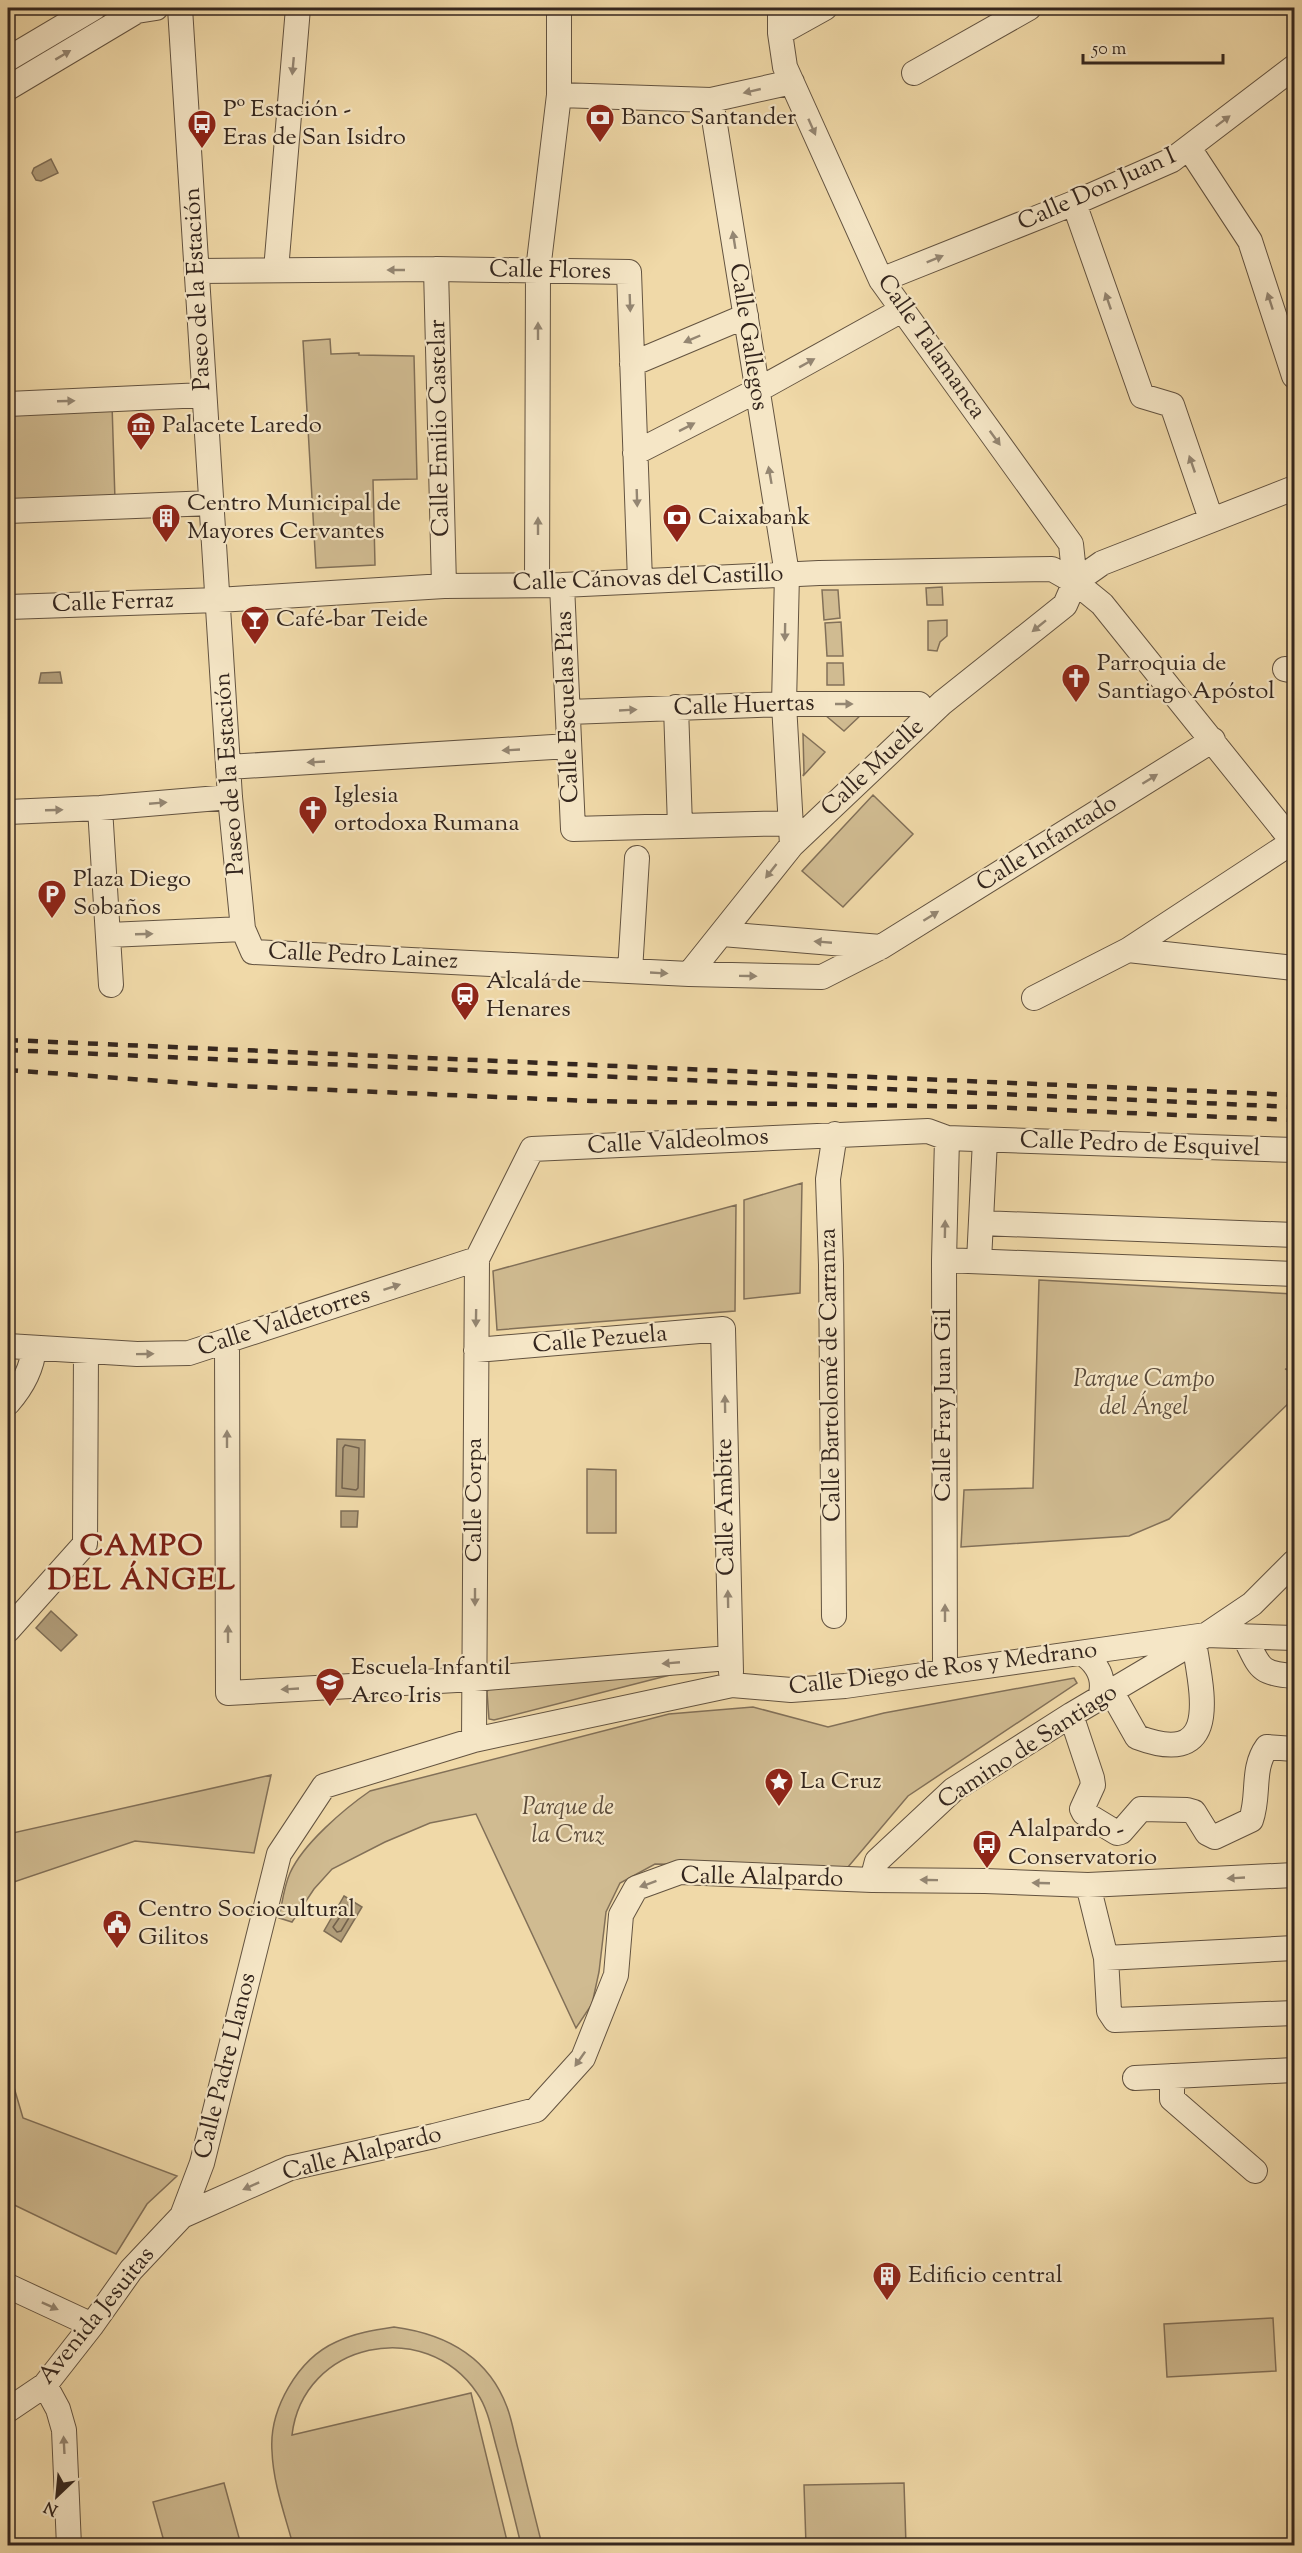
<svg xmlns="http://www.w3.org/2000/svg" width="1302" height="2553" viewBox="0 0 1302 2553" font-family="'Sorts Mill Goudy',serif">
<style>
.green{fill:#d0bb91;stroke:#827058;stroke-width:1.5}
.water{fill:#b09c79;stroke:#7e6d55;stroke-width:1.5}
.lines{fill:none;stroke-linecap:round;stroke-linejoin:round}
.shore{stroke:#72614c;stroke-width:1.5}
.minor-casing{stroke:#635340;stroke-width:26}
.minor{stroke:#f5e6c6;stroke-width:24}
.rail{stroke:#34261e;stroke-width:4.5;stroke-dasharray:10 10;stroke-linecap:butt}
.oneway{fill:#948672}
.labels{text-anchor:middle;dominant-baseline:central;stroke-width:4.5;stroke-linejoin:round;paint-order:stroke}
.poi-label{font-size:24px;fill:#34261e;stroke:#f5e6c6;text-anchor:start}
.street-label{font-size:24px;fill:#34261e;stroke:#f5e6c6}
.park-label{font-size:24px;font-style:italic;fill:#5b4b3b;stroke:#f5e6c6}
.district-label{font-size:30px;font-weight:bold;letter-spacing:1.5px;fill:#7a1f14;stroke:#f5e6c6}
</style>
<rect width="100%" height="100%" fill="#f0d9a8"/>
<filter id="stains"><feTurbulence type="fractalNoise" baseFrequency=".00333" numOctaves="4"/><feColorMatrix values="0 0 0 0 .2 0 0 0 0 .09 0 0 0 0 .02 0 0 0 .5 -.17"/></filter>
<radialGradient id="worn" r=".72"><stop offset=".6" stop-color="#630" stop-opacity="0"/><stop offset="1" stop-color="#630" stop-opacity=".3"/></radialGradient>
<path class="green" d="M330 339 331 354 359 353V355L414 356 417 479 373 480 375 565 316 568 303 341Z
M112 404 115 500 8 501V408Z
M942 587 943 605H927L926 588Z
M822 590H838L840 618 824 620Z
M947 620V636L940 642 937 651 928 650V621Z
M841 622 843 656H827L825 623Z
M827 663H843L844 685H827Z
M862 714 844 731 825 715Z
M803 734 825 752 803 776 804 773Z
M873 795 913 834 843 907 802 871Z
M802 1183 800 1293 744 1299V1200Z
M736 1205 735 1311 497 1330 493 1271Z
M1039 1280 1294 1294V1369H1285L1294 1372V1398L1169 1519 1129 1536 961 1547 964 1490 1033 1488Z
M587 1469 616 1470V1533H587Z
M674 1674 494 1720 489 1719 487 1692 489 1688Z
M1074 1678 1077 1683 908 1796 848 1867 655 1864 620 1883 606 1912 599 1972 592 2004 576 2028 476 1814 430 1823 385 1842 332 1869 314 1889 292 1922 279 1918C282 1904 284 1886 290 1873 303 1844 344 1809 370 1791L669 1714 753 1707 828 1727 884 1713Z
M271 1775 254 1853 135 1841 8 1884V1834Z
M8 2067 23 2118 177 2176 147 2204 116 2254 8 2202Z
M1273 2318 1276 2371 1167 2377 1164 2324Z
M394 2327C446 2334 488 2356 507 2407 513 2423 515 2440 520 2456 527 2486 535 2516 542 2545H521C514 2515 506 2484 498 2453 492 2433 489 2410 477 2393 425 2316 303 2342 292 2435L471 2393 508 2545H293C285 2515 273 2483 272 2451 269 2409 298 2359 336 2342 355 2333 374 2330 394 2327Z
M224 2483 241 2545H165L153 2502Z
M904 2483 906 2545H806L804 2485Z"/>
<path class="water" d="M51 159 58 173 41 181 36 180 32 173 34 168Z
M60 672 62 683H39L41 673Z
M337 1439 365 1440 364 1497 336 1496Z
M341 1511H358L357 1527H341Z
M51 1611 77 1635 61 1651 36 1628Z
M344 1896 362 1907 341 1942 324 1931Z"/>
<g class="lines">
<path class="shore" d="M345 1445 359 1448 358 1488 356 1490 342 1488 343 1448Z
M348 1905 353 1911 341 1931 337 1932 333 1927Z"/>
<g class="minor-casing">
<path id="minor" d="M180 8 230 797 243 929 253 952 689 974 822 977 881 947 1213 740
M780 33 825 8
M8 59 94 8
M914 73 1029 8
M8 88 137 11 156 8
M559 95 711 100 787 574 784 704 792 845
M711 100 792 82
M1189 148 1250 241 1294 376
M1074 203 1142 396 1172 405 1211 519
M436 269 444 586
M276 270 298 8
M198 271 436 269 629 272 640 581
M881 280 1074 203 1172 160 1294 67
M632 364 746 316
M8 404 204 395
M635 453 756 391 902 310
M8 511 212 503
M1075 582 1102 563 1294 488
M537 585 538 270 559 95V8
M562 585 573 829 791 823
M8 607 218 600 444 586 562 585 819 573 1052 569 1075 582 1102 604 1294 843
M1285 669 1294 671
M676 707 680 826
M569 712 784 704H919
M228 767 569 746
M100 808 111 985
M8 812 100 808 230 797
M722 934 881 947
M109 935 243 929
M1128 950 1294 968
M630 971 637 858
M689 974 792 845 942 703 1065 605 1075 582 1071 544 881 280 785 67 780 33V8
M1034 998 1128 950 1294 841
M981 1223 1294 1235
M944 1260 1294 1274
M979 1261 985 1140
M227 1342 228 1693 474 1679 729 1658
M8 1346 137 1354 189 1353 477 1259
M476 1350 723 1329 731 1672
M8 1403C22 1387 32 1370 34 1348
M834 1616 831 1265 828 1179 835 1134
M8 1630 85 1544 86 1351
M1244 1636C1260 1667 1258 1674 1294 1676
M1082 1653C1097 1663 1106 1679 1100 1698
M945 1671 944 1260 947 1138
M1111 1691 1137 1737C1222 1769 1202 1693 1194 1642
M1071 1715 1092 1778 1093 1785 1082 1809 1084 1813 1117 1833 1121 1832 1141 1809 1187 1810 1194 1812 1207 1833 1215 1837 1251 1820C1260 1795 1251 1769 1267 1747L1294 1749
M474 1740 477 1259 532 1149 928 1131 947 1138 1294 1150
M872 1880 877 1861 953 1790 1071 1715 1206 1635 1252 1604 1294 1562
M1088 1885 1106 1958 1109 2011 1115 2020 1294 2013
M1106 1958 1294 1948
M1172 2076V2099L1255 2171
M1135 2078 1294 2070
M182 2216 202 2163 279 1854 324 1786 474 1740 732 1685 791 1690 845 1686 1206 1635 1294 1638
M8 2286 92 2325
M45 2385 58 2409 64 2430 69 2546
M8 2410 45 2385 92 2325 131 2270 182 2216 290 2168 434 2136 536 2110 583 2058 616 1975 621 1915 636 1888 680 1872 872 1880 985 1881 1088 1885 1294 1875"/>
</g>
<use href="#minor" class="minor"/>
<path class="rail" d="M8 1040 1294 1095
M8 1050 1294 1107
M8 1070 215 1085 591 1101 989 1107 1294 1120"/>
</g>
<defs><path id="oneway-solid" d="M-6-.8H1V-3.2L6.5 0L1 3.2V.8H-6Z" transform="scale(1.5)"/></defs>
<g class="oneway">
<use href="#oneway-solid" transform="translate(63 55) rotate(-31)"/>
<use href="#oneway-solid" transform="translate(293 66) rotate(95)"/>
<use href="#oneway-solid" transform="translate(752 91) rotate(167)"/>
<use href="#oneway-solid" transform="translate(1223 121) rotate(-37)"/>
<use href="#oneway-solid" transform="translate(812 127) rotate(66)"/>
<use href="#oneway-solid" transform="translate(734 240) rotate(-99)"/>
<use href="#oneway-solid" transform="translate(935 259) rotate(-22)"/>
<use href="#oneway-solid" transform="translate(396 270) rotate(180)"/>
<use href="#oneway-solid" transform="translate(1108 301) rotate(-109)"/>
<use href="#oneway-solid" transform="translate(1270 301) rotate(-108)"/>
<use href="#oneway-solid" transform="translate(630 303) rotate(88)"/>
<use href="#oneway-solid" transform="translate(538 331) rotate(-90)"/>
<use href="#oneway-solid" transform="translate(692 339) rotate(157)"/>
<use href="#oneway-solid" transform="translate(807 363) rotate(-29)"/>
<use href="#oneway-solid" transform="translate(66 401) rotate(-2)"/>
<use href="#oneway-solid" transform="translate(687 427) rotate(-27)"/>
<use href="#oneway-solid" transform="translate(995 438) rotate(54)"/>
<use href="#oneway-solid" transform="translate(1192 464) rotate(-109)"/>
<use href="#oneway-solid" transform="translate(770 475) rotate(-100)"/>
<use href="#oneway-solid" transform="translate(637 498) rotate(88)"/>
<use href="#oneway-solid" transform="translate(538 526) rotate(-90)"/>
<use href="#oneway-solid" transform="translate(1039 626) rotate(141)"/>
<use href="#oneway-solid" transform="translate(785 632) rotate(91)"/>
<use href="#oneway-solid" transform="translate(844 704)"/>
<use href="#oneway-solid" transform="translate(628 710) rotate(-3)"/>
<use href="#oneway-solid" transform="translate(511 750) rotate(177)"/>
<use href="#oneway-solid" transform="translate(316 762) rotate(177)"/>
<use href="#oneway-solid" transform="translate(1150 779) rotate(-32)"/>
<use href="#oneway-solid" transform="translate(158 803) rotate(-5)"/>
<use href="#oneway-solid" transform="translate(54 810) rotate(-2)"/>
<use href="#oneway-solid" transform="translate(771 871) rotate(128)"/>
<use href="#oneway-solid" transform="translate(931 916) rotate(-32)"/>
<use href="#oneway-solid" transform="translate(144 934) rotate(-2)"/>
<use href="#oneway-solid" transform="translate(823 942) rotate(-175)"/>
<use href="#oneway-solid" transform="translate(659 973) rotate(3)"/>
<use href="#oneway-solid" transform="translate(748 976) rotate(1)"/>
<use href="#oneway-solid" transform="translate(945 1229) rotate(-89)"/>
<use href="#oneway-solid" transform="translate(392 1287) rotate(-18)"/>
<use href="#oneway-solid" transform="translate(476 1318) rotate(91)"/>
<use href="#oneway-solid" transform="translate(145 1354) rotate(-1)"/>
<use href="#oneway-solid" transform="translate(725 1404) rotate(-91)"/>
<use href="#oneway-solid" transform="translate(227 1439) rotate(-90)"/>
<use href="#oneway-solid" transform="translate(475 1597) rotate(90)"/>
<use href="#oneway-solid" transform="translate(728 1599) rotate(-91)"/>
<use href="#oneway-solid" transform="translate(945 1613) rotate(-90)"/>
<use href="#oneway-solid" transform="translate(228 1634) rotate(-90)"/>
<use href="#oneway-solid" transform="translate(671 1663) rotate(175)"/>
<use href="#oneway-solid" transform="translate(290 1689) rotate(177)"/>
<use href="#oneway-solid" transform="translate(1236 1878) rotate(177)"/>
<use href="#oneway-solid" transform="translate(929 1880) rotate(-179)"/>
<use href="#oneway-solid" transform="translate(1041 1883) rotate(-178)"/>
<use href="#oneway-solid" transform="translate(648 1884) rotate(160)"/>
<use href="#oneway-solid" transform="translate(580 2059) rotate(125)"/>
<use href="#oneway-solid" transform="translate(251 2186) rotate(156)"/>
<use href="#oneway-solid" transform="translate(50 2306) rotate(24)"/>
<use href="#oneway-solid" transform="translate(64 2445) rotate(-93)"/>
</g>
<defs>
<g id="bank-pin" transform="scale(1.5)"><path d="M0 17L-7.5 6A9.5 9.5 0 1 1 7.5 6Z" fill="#8f2418" stroke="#f5e6c6"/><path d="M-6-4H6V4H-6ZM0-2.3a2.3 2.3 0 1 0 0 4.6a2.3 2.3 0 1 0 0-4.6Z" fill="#fff"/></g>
<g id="bus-pin" transform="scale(1.5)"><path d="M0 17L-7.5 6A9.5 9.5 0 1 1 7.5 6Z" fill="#8f2418" stroke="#f5e6c6"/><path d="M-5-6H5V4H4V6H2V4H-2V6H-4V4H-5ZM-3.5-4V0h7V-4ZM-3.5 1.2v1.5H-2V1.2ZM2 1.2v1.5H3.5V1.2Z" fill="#fff"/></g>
<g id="museum-pin" transform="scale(1.5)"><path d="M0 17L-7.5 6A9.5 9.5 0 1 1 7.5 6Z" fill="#8f2418" stroke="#f5e6c6"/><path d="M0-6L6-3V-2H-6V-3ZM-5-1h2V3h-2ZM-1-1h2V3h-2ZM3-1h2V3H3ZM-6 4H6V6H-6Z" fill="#fff"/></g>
<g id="building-pin" transform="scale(1.5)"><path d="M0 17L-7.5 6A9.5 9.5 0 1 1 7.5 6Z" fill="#8f2418" stroke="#f5e6c6"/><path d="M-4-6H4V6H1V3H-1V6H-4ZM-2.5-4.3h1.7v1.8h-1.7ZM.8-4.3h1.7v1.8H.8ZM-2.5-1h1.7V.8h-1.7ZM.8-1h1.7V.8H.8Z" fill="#fff"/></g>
<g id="bar-pin" transform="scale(1.5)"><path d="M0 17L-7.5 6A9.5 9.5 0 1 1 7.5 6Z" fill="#8f2418" stroke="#f5e6c6"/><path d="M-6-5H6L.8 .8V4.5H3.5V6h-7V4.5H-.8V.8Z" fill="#fff"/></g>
<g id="church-pin" transform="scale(1.5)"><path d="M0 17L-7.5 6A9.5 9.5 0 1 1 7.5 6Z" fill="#8f2418" stroke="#f5e6c6"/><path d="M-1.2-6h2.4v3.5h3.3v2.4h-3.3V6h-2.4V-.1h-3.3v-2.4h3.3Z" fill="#fff"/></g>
<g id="parking-pin" transform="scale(1.5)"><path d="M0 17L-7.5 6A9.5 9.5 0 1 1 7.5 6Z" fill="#8f2418" stroke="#f5e6c6"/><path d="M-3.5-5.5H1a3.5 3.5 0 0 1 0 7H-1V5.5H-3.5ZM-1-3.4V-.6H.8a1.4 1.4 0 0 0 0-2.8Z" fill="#fff"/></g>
<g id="station-pin" transform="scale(1.5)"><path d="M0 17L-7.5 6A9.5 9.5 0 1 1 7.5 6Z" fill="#8f2418" stroke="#f5e6c6"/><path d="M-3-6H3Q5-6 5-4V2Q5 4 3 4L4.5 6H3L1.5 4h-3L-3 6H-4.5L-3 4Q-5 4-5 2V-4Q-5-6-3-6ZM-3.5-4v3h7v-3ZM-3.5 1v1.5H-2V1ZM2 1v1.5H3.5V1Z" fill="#fff"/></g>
<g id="school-pin" transform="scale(1.5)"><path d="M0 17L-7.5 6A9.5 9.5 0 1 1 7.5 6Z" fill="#8f2418" stroke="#f5e6c6"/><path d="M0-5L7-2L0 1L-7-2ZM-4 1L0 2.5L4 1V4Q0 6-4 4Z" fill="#fff"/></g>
<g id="sight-pin" transform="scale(1.5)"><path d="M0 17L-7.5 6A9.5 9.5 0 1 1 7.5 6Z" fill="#8f2418" stroke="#f5e6c6"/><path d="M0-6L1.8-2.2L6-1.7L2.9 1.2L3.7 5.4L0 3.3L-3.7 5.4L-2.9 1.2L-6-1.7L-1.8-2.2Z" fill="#fff"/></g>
<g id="civic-pin" transform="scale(1.5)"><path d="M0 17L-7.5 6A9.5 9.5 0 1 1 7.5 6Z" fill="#8f2418" stroke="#f5e6c6"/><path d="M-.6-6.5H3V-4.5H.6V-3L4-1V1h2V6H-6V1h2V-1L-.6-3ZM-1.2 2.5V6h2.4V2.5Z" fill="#fff"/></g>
</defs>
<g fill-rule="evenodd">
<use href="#bank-pin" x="600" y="118"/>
<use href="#bus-pin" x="202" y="124"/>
<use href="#museum-pin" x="141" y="426"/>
<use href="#building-pin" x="166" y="518"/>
<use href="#bank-pin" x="677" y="518"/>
<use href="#bar-pin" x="255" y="620"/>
<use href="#church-pin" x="1076" y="678"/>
<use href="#church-pin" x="313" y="810"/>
<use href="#parking-pin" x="52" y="894"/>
<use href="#station-pin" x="465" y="996"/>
<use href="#school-pin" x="330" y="1682"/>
<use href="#sight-pin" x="779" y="1782"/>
<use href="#bus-pin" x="987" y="1844"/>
<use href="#civic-pin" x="117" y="1924"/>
<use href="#building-pin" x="887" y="2276"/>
</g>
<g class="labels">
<g class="poi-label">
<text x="223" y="110">Pº Estación -<tspan x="223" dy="28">Eras de San Isidro</tspan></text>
<text x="621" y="118">Banco Santander</text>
<text x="162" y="426">Palacete Laredo</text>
<text x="187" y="504">Centro Municipal de<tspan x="187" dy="28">Mayores Cervantes</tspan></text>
<text x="698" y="518">Caixabank</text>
<text x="276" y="620">Café-bar Teide</text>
<text x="1097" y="664">Parroquia de<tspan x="1097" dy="28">Santiago Apóstol</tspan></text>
<text x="334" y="796">Iglesia<tspan x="334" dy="28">ortodoxa Rumana</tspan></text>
<text x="73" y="880">Plaza Diego<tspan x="73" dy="28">Sobaños</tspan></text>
<text x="486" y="982">Alcalá de<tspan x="486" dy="28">Henares</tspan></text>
<text x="351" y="1668">Escuela Infantil<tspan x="351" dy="28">Arco Iris</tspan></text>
<text x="800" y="1782">La Cruz</text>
<text x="1008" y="1830">Alalpardo -<tspan x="1008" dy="28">Conservatorio</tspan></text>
<text x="138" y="1910">Centro Sociocultural<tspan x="138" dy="28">Gilitos</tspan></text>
<text x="908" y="2276">Edificio central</text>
</g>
<g class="street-label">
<text transform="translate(1097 190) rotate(-24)">Calle Don Juan I</text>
<text transform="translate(550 271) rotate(1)">Calle Flores</text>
<text transform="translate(198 289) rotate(-93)">Paseo de la Estación</text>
<text transform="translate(748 337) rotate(81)">Calle Gallegos</text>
<text transform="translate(931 347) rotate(55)">Calle Talamanca</text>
<text transform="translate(440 428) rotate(-91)">Calle Emilio Castelar</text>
<text transform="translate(648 579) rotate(-2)">Calle Cánovas del Castillo</text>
<text transform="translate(113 603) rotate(-2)">Calle Ferraz</text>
<text transform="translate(744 706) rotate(-2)">Calle Huertas</text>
<text transform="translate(568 707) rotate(-92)">Calle Escuelas Pías</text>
<text transform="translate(873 768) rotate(-43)">Calle Muelle</text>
<text transform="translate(230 774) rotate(-94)">Paseo de la Estación</text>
<text transform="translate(1047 844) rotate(-32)">Calle Infantado</text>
<text transform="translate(363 957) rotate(3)">Calle Pedro Lainez</text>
<text transform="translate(678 1142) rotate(-3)">Calle Valdeolmos</text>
<text transform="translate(1140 1145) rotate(2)">Calle Pedro de Esquivel</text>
<text transform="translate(284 1322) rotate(-18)">Calle Valdetorres</text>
<text transform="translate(600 1340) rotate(-5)">Calle Pezuela</text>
<text transform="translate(831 1375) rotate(-91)">Calle Bartolomé de Carranza</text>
<text transform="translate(944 1405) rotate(-90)">Calle Fray Juan Gil</text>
<text transform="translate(475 1500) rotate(-90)">Calle Corpa</text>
<text transform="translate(726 1507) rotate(-91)">Calle Ambite</text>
<text transform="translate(943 1669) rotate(-7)">Calle Diego de Ros y Medrano</text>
<text transform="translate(1028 1747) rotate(-33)">Camino de Santiago</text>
<text transform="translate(762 1878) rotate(1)">Calle Alalpardo</text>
<text transform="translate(226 2066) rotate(-76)">Calle Padre Llanos</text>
<text transform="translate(362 2154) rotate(-14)">Calle Alalpardo</text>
<text transform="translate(97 2316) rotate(-51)">Avenida Jesuitas</text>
</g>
<g class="park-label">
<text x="1144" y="1380">Parque Campo<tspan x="1144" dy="28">del Ángel</tspan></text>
<text x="568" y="1808">Parque de<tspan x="568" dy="28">la Cruz</tspan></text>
</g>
<g class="district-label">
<text x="142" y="1547">CAMPO<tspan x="142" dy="34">DEL ÁNGEL</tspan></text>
</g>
</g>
<rect width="1302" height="2553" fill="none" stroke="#f0d9a8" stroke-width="30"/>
<rect x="9" y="9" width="1284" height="2535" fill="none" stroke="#34261e" stroke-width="3"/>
<rect x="15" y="15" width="1272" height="2523" fill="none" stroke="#34261e" stroke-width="1.5"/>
<g transform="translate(57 2496) rotate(206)" stroke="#f5e6c6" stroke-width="4.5" paint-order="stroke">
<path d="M0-4.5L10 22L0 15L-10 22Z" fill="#34261e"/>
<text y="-9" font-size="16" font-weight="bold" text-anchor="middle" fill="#34261e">N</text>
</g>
<path d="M1083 54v9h140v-9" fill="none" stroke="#34261e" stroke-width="3"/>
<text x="1092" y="54" font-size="18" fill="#34261e" stroke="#f5e6c6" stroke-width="4.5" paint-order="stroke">50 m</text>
<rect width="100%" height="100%" filter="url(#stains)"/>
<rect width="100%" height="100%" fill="url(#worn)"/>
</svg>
